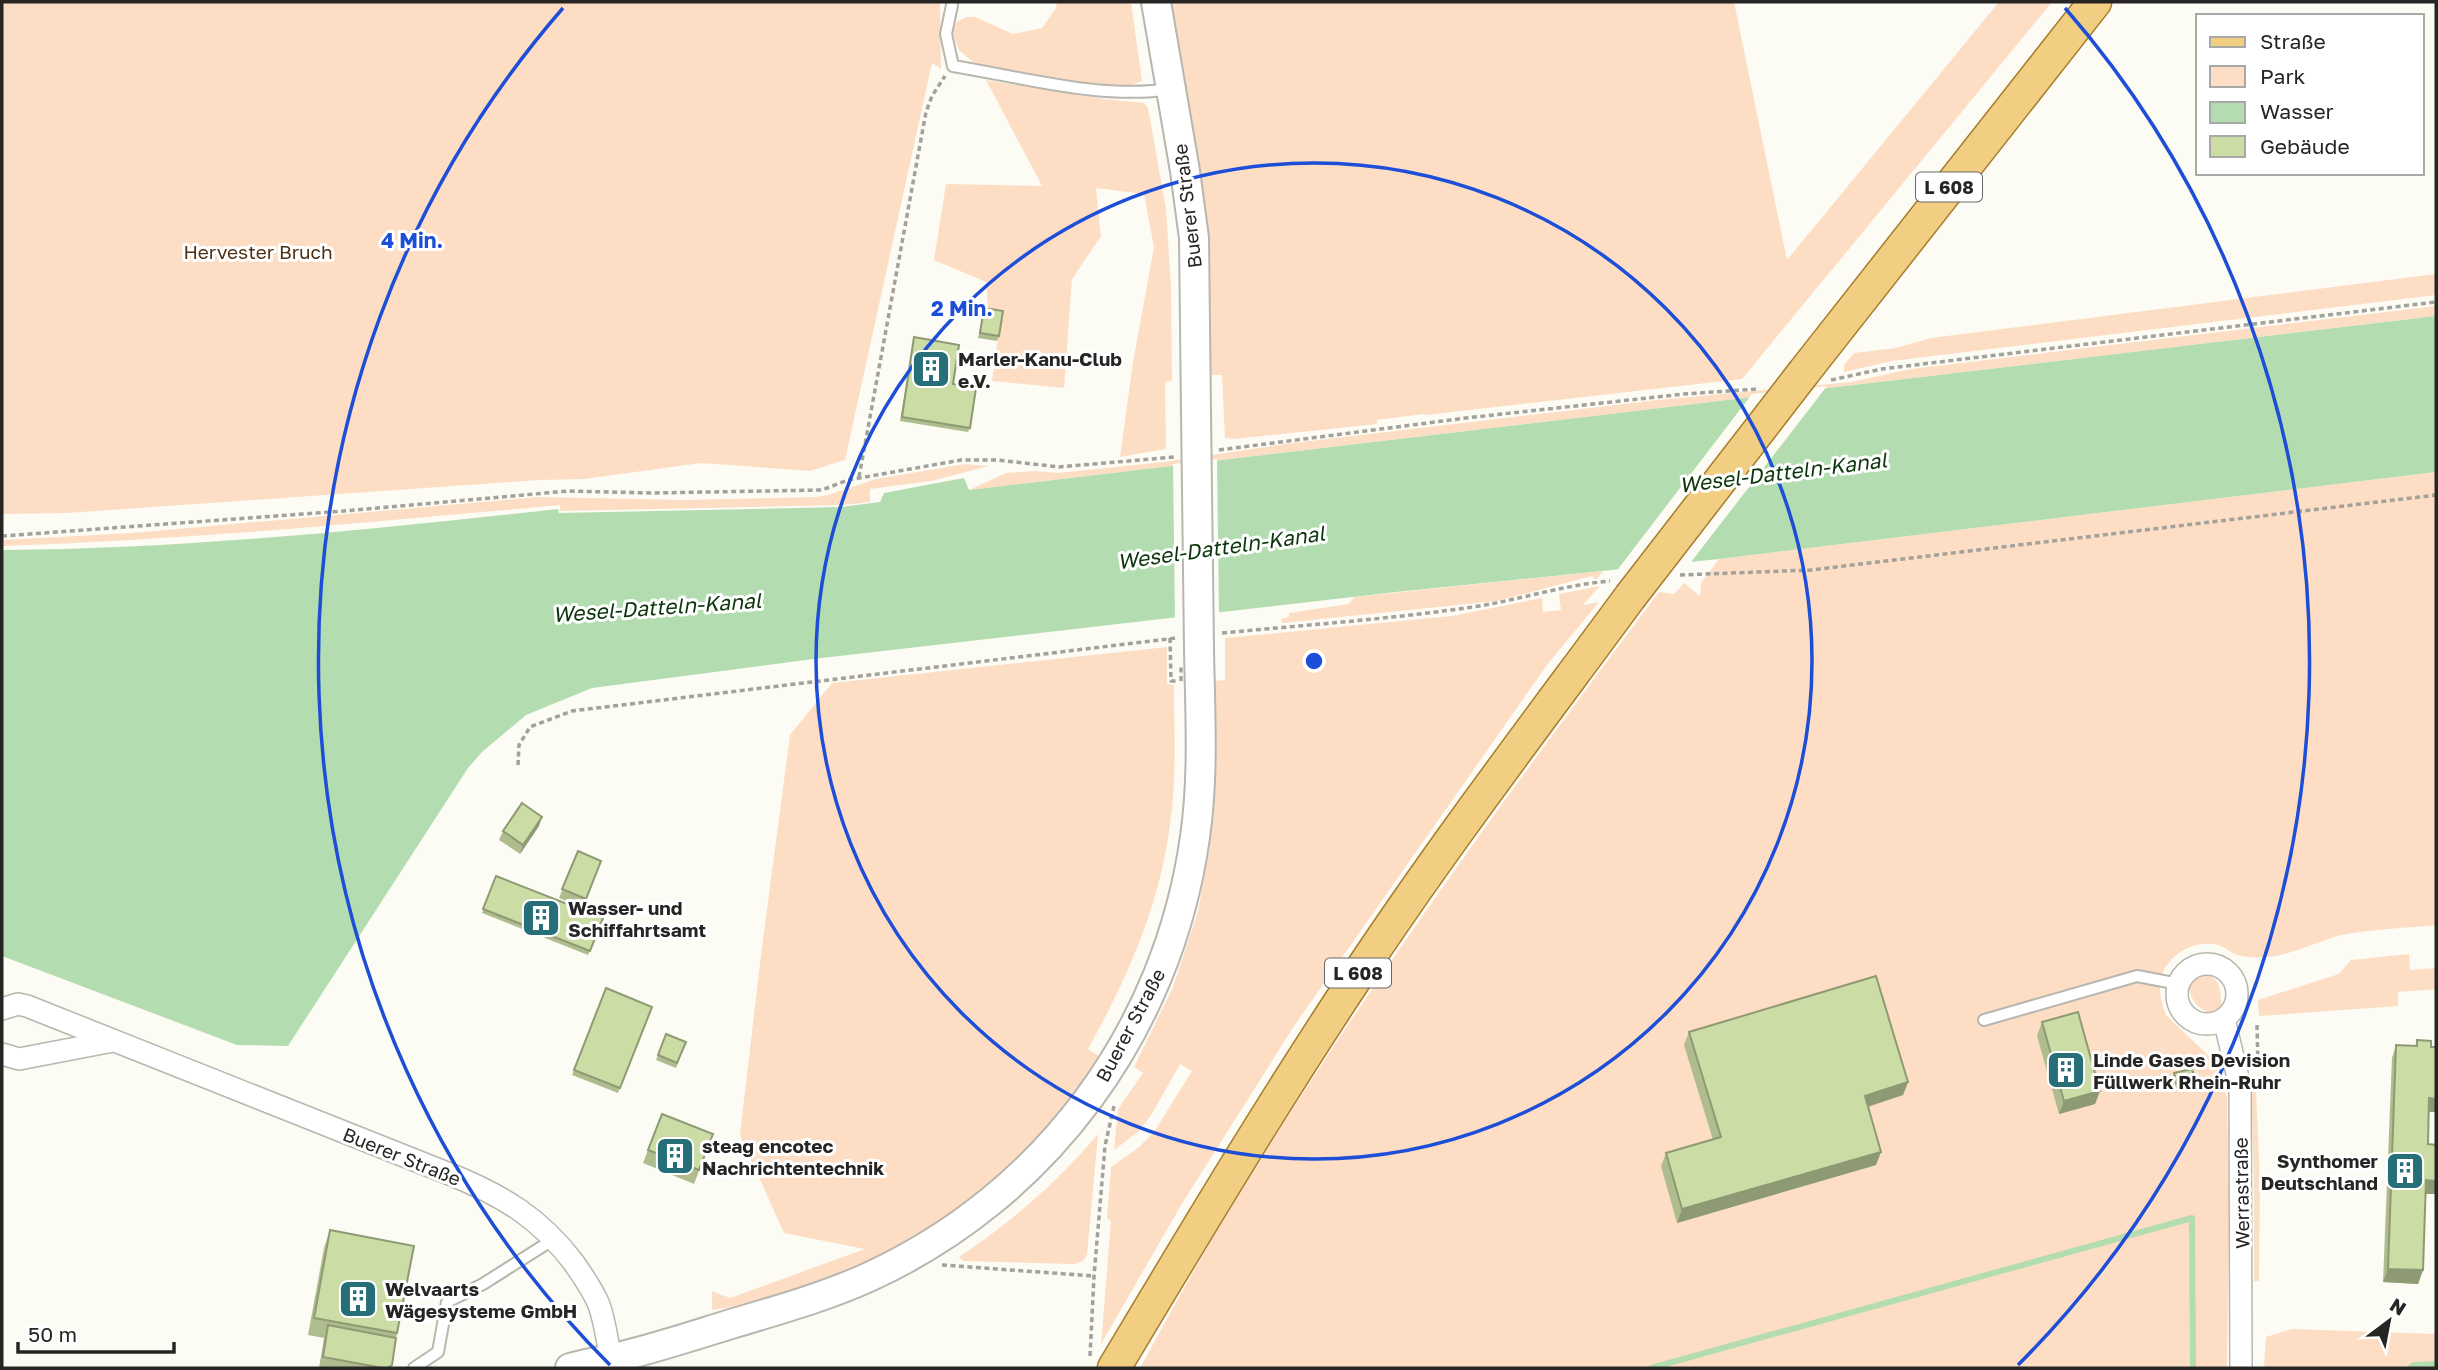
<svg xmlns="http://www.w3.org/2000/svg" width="2438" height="1370" viewBox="0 0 2438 1370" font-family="'Golos Text',sans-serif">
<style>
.green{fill:#fddec5}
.water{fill:#b3ddb0}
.pier{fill:#fcfbf4}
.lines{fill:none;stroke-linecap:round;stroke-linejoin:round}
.stream{stroke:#b3ddb0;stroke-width:6}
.lane-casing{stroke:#b7b6af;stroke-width:14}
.street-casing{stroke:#b7b6af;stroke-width:24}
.secondary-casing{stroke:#b7b6af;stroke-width:32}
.primary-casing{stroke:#a57d2c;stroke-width:35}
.path{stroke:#a2a19c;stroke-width:3.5;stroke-dasharray:5 3.5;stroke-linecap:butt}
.lane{stroke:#fff;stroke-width:10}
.street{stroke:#fff;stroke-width:21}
.secondary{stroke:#fff;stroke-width:28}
.primary{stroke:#f2ce83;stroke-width:32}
.secondary-bridge-casing{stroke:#b7b6af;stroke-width:32;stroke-linecap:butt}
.primary-bridge-casing{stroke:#a57d2c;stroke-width:35;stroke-linecap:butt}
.path-bridge{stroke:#a2a19c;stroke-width:3.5;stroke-dasharray:5 3.5;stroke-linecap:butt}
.secondary-bridge{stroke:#fff;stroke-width:28}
.primary-bridge{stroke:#f2ce83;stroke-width:32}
.wall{fill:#afbd8e}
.shaded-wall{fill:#8e9a74}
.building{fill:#cbdca5;stroke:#8e9a74;stroke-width:2}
.ring{fill:none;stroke:#1d4ed8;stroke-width:3.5}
.labels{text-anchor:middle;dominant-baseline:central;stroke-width:6;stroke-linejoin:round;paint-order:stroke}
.shield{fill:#fff;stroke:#676665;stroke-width:2}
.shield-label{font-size:18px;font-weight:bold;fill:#262523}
.street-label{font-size:19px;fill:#262523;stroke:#fff}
.park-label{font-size:19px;fill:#503013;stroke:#fff}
.poi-label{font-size:19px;font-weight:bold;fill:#262523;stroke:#fff;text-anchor:start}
.water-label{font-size:21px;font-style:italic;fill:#0c370c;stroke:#fff}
.centre{fill:#1d4ed8;stroke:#fff;stroke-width:3.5}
.ring-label{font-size:21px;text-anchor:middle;font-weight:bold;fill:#1d4ed8;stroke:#fff;stroke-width:6;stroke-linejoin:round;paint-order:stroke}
</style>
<rect width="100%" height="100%" fill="#fcfbf4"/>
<path class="green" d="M2 2H940L941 69 932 63 845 460 810 471 701 463 584 479 539 480 67 513 2 514Z
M1057 2H1131L1142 81 1131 85 1117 86 1050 78 973 62 959 50 953 34 956 23 966 17H975L1013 34 1042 28 1056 8Z
M1168 2H1734L1787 260 1999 2H2052L1742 379 1426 415 1423 414 1377 420V424L1233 439 1225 438 1222 375H1209Z
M986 80 1104 99 1144 103 1148 108 1166 209 1171 287 1172 381 1165 382 1166 449 1120 457 1133 362 1154 247 1144 194 1096 188 1101 236 1072 279 1064 388 992 381 1001 316 988 308 986 282 934 260 946 184 1042 186Z
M2436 274V295L1892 361 1844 372V365L1854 353 1896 348 1931 338Z
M2436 306V316L969 490 1006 473 1035 471 1058 473 1164 462 1285 444 1658 400 1851 382 1911 369Z
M965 464 989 466 931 481 870 489V502L843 505 560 511V505C374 522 188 540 2 546V540L133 533 538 497 683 500 816 497 828 495 876 479Z
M2436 472V925C2406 928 2376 929 2346 934 2322 939 2299 952 2275 956 2263 958 2249 958 2237 955 2231 953 2225 947 2218 945 2197 940 2174 951 2164 970 2157 984 2160 1003 2167 1016L2211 1058 2227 1097 2229 1206 2227 1368H1140C1167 1319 1194 1269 1223 1221 1355 1002 1506 796 1659 592L1674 594 1684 583 1700 596 1701 583 1719 559Z
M1603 571 1596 580 1592 576 1497 601 1282 623 1281 619 1289 617V613L1349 604 1354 597Z
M1600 586 1583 605 1599 602 1547 665 1294 1026 1183 1202 1101 1344 1111 1221 1107 1218 1111 1167 1138 1148 1154 1132 1192 1071 1180 1064 1152 1114 1138 1132 1114 1150 1118 1109 1143 1073 1134 1067 1173 987 1198 911 1209 852 1214 812 1213 681 1225 680V638L1452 616 1542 598 1543 612 1561 610 1559 594Z
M1167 647V684L1174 685C1174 731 1177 778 1170 824 1160 905 1127 979 1088 1049L1099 1056C1055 1138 954 1227 870 1264 851 1273 829 1278 810 1285 777 1297 746 1306 712 1310V1291L730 1298 865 1249 784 1233 740 1135 761 955 790 735 832 683Z
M2409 954 2410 970 2436 968V989L2398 992V1006L2259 1016 2258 1000 2339 974 2351 960Z
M2206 974C2222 980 2220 992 2222 1006L2213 1015C2193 1008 2176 982 2206 974Z
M2251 1088H2256L2260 1184 2259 1281H2254V1184Z
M1098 1134 1087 1255 1083 1261 1074 1264 963 1261 959 1257C1011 1222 1057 1183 1098 1134Z
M2292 1329 2436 1334V1368H2264L2266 1337Z"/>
<path class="water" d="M2436 316V472L1719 559 1396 592 813 659 592 688 526 715 482 752 468 768 288 1046 237 1045 2 956V550C187 549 374 529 558 509L559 513 841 507 880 502 884 493 964 478 969 490Z"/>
<path class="pier" d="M1827 386 1688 566 1615 573 1752 394Z
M1217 459 1219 616 1175 621 1173 464Z"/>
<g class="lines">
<path class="stream" d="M1651 1368 2192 1218 2193 1368
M2410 1368 2414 1365 2436 1364"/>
<g class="lane-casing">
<path id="lane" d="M952 5 946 34 953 66C1021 77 1103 100 1170 89
M1984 1020 2137 976 2179 984
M414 1368 438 1352 447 1302 483 1284 554 1239"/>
</g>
<g class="street-casing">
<path id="street" d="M2177 994a30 30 0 1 1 60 0a30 30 0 1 1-60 0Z
M2 1009 18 1004 27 1006 452 1175C503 1196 540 1218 574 1263 583 1276 593 1290 599 1305 605 1321 607 1341 611 1358
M2224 1019 2240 1086 2241 1368
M2 1054 19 1059 113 1041"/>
</g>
<g class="secondary-casing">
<path id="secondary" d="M1156 2 1185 171 1194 238 1196 412
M570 1368C587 1363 605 1361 622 1356 659 1347 695 1335 731 1324 778 1310 825 1297 869 1277 1046 1196 1168 1030 1195 837 1204 775 1200 711 1199 648"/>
</g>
<g class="primary-casing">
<path id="primary" d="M1804 372 2095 2
M1114 1368C1193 1236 1272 1104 1357 976 1443 846 1538 722 1630 597"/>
</g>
<path class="path" d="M1831 380 1882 369 1939 362 2436 302
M1219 450 1466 418 1684 394 1757 389
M859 477 926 112 932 96 945 76
M2 536 344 511 568 491 652 493 822 490 848 480 961 460H998L1059 467 1174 457
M1680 575 1811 570 2436 495
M1222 633C1306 625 1390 619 1473 607 1519 600 1563 585 1610 581
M1170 638 1171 681H1177
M518 765 519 745 530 727 572 711 1176 638
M2257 1025 2258 1065
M942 1265 1094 1276
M1090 1356 1094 1276 1105 1146 1114 1106"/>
<use href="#lane" class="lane"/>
<use href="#street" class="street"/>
<use href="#secondary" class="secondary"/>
<use href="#primary" class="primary"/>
<g class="secondary-bridge-casing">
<path id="secondary-bridge" d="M1196 412 1199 648"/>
</g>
<g class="primary-bridge-casing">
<path id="primary-bridge" d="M1630 597 1804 372"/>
</g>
<path class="path-bridge" d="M1181 681V665"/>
<use href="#secondary-bridge" class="secondary-bridge"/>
<use href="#primary-bridge" class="primary-bridge"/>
</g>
<path class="wall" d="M984 308 999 336 997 341 978 338Z
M914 337 970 428 968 432 900 421 913 342Z
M539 826 520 854 499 840 503 831Z
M578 851 601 861 583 908 559 898Z
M496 876 603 918 588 955 482 913Z
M606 988 652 1007 618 1093 572 1075Z
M2042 1022 2100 1091 2095 1104 2059 1114 2037 1036Z
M1689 1032 1908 1082 1903 1095 1868 1107 1876 1165 1677 1223 1661 1166 1666 1153 1713 1140 1684 1045Z
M666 1034 686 1042 676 1068 656 1060Z
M2417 1040 2431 1047H2436V1112H2429L2428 1144 2436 1194H2426L2423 1270 2418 1284 2383 1282 2392 1058 2396 1045 2415 1046Z
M2174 1073 2195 1079 2194 1083 2176 1088 2173 1078Z
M662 1114 713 1134 694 1184 643 1163Z
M330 1230 397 1333 391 1368H319L324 1338 308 1335 324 1248Z"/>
<path class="shaded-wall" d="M542 817 539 826 520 854 523 845Z
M2195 1079 2194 1083 2176 1088 2177 1084Z
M1908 1082 1903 1095 1860 1109 1865 1096Z
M2100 1091 2095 1104 2059 1114 2064 1101Z
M2429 1098 2436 1099V1112H2425Z
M1881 1152 1876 1165 1677 1223 1682 1209Z
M2426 1180 2436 1181V1194H2422Z
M2388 1269 2423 1270 2418 1284 2383 1282Z"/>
<path class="building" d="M984 308 1003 311 999 336 980 333Z
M914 337 959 345 953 384 976 388 970 428 902 417Z
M522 803 542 817 523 845 503 831Z
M578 851 601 861 586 899 562 889Z
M496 876 603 918 590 951 483 909Z
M1876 976 1908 1082 1865 1096 1881 1152 1682 1209 1666 1153 1721 1137 1689 1032Z
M606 988 652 1007 620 1088 574 1070Z
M2078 1012 2100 1091 2064 1101 2042 1022Z
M666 1034 686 1042 677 1063 658 1055Z
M2417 1040 2431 1041V1047H2436V1099L2429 1098 2428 1144 2436 1145V1181L2426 1180 2423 1270 2388 1269 2396 1045 2417 1046Z
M2192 1069 2195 1079 2177 1084 2174 1073Z
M662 1114 713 1134 699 1170 648 1150Z
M330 1230 414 1246 397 1333 314 1318Z
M328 1325 396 1338 392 1365 387 1368H383L323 1357Z"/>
<g class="ring">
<circle cx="1314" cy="661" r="498"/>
<path d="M610 1365A995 995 0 0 1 563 8M2065 8A995 995 0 0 1 2018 1365"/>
</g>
<defs>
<g id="building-square" transform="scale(2.0125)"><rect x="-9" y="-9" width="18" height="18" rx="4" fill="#266f78" stroke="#fff"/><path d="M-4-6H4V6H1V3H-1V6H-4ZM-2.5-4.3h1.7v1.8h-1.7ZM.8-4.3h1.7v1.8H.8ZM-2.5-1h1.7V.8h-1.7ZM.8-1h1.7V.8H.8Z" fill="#fff"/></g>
</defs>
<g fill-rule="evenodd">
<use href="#building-square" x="931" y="369"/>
<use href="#building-square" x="541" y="918"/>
<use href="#building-square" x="2066" y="1070"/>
<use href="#building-square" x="675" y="1156"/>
<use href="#building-square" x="2405" y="1171"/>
<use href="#building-square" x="358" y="1299"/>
</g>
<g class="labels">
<g class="shield">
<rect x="1916" y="172.5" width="66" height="29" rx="5"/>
<rect x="1325" y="958.5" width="66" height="29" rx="5"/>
</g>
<g class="shield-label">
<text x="1949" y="187">L 608</text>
<text x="1358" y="973">L 608</text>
</g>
<g class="street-label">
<text transform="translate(1187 206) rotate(-97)">Buerer Straße</text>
<text transform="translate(1130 1025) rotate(-62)">Buerer Straße</text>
<text transform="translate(402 1156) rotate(22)">Buerer Straße</text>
<text transform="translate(2241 1193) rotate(-91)">Werrastraße</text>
</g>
<g class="park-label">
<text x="258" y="251">Hervester Bruch</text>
</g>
<g class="poi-label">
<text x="958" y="358">Marler-Kanu-Club<tspan x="958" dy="22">e.V.</tspan></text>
<text x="568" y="907">Wasser- und<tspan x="568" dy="22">Schiffahrtsamt</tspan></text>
<text x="2093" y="1059">Linde Gases Devision<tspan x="2093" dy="22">Füllwerk Rhein-Ruhr</tspan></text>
<text x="702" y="1145">steag encotec<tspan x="702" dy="22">Nachrichtentechnik</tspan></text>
<text x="2378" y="1160" text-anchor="end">Synthomer<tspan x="2378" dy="22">Deutschland</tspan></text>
<text x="385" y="1288">Welvaarts<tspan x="385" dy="22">Wägesysteme GmbH</tspan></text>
</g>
<g class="water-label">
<text transform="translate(1783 472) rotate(-7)">Wesel-Datteln-Kanal</text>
<text transform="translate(1221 547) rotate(-8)">Wesel-Datteln-Kanal</text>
<text transform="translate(657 607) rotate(-4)">Wesel-Datteln-Kanal</text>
</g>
</g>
<circle cx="1314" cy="661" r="10" class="centre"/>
<g class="ring-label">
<text x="412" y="248">4 Min.</text>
<text x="962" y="316">2 Min.</text>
</g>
<rect width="2438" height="1370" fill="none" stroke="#262523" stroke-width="7"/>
<rect x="2196" y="14" width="228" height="161" fill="#ffffff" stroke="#a8a8a7" stroke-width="2"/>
<rect x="2210" y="37" width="35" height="10" fill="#f2ce83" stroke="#a8a8a7" stroke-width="2"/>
<text x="2260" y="49" font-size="21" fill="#262523">Straße</text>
<rect x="2210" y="66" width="35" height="21" fill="#fddec5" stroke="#a8a8a7" stroke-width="2"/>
<text x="2260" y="84" font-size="21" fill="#262523">Park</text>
<rect x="2210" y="102" width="35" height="21" fill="#b3ddb0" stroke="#a8a8a7" stroke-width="2"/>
<text x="2260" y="119" font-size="21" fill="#262523">Wasser</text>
<rect x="2210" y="136" width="35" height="21" fill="#cbdca5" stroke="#a8a8a7" stroke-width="2"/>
<text x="2260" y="154" font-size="21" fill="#262523">Gebäude</text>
<g transform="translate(2389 1321) rotate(32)" stroke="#ffffff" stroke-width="5" paint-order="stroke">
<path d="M0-5L12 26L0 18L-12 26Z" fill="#262523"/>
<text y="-10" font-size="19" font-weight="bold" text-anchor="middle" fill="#262523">N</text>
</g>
<path d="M18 1342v10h156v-10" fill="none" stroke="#262523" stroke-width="3.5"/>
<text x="28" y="1342" font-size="21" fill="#262523" stroke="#ffffff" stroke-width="5" paint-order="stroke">50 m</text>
</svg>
